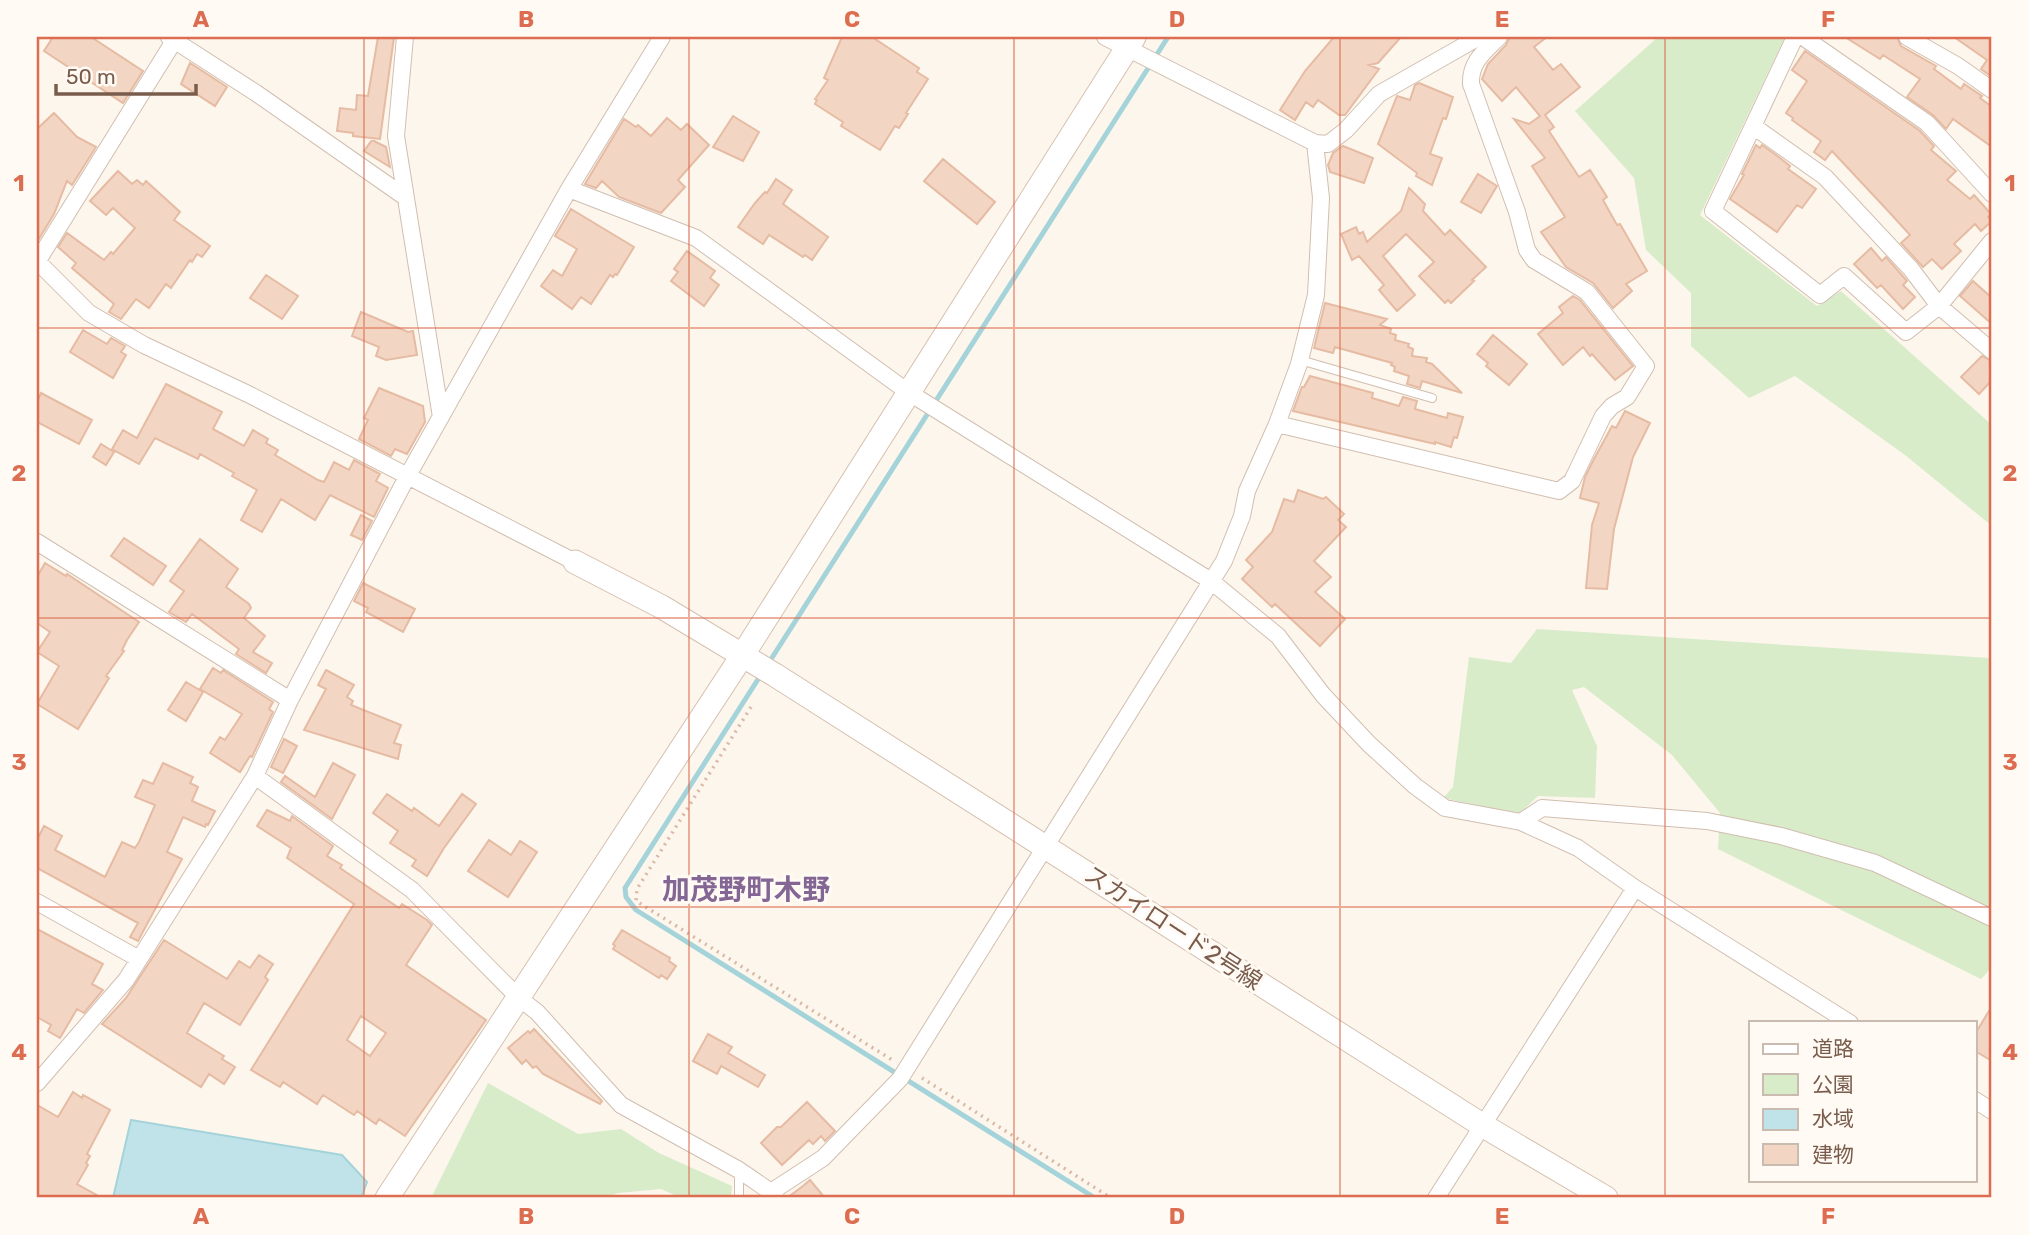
<svg xmlns="http://www.w3.org/2000/svg" width="2029" height="1235" viewBox="0 0 2029 1235" font-family="Rubik,'Noto Sans JP',sans-serif">
<style>
.green{fill:#d8ecc9}
.water{fill:#bfe3e8;stroke:#a5d3da;stroke-width:2}
.lines{fill:none;stroke-linecap:round;stroke-linejoin:round}
.stream{stroke:#a5d3da;stroke-width:5}
.building{fill:#f3d5c3;stroke:#e6bba3;stroke-width:2;fill-rule:evenodd}
.lane-casing{stroke:#d1beb0;stroke-width:10}
.street-casing{stroke:#d1beb0;stroke-width:18}
.secondary-casing{stroke:#d6c0b0;stroke-width:25}
.path{stroke:#d9b8a5;stroke-width:3.5;stroke-dasharray:2 5;stroke-linecap:butt}
.lane{stroke:#fff;stroke-width:8}
.street{stroke:#fff;stroke-width:16}
.secondary{stroke:#fff;stroke-width:23}
.grid{fill:none;stroke:#dc6d51;stroke-width:2;stroke-opacity:0.55}
.labels{text-anchor:middle;dominant-baseline:central;stroke-width:6;stroke-linejoin:round;paint-order:stroke}
.street-label{font-size:24px;fill:#7a5c4d;stroke:#fffaf3}
.quarter-label{font-size:28px;font-weight:bold;fill:#846695;stroke:#fffaf3}
.neatline{fill:none;stroke:#dc6d51;stroke-width:2.5}
.grid-label{font-size:23px;text-anchor:middle;font-weight:bold;fill:#dc6d51}
</style>
<rect width="100%" height="100%" fill="#fdf6ec"/>
<path class="green" d="M1658 37H1785L1700 215 1817 306 1841 291 1992 425V526L1905 455 1795 376 1749 398 1691 346V293L1646 250 1634 178 1575 111Z
M1537 629 1990 658 1992 657V967L1981 979 1718 849 1720 813 1672 755 1584 687 1572 690 1597 746 1595 798 1538 796 1519 814 1443 798 1453 787 1469 657 1511 663Z
M488 1083 578 1134 621 1129 659 1153 732 1186 731 1198H681L661 1189 618 1193 604 1198H431Z"/>
<path class="water" d="M131 1120 342 1155 367 1182 361 1198H113Z"/>
<g class="lines">
<path class="stream" d="M768 664 1168 37
M762 673 625 888 626 897 636 910 1095 1198"/>
</g>
<path class="building" d="M53 37H91L143 71 123 103 44 51Z
M378 37H394L380 139 353 136V133L337 131 340 108 356 110 357 95 368 96Z
M842 37H872L919 68 917 72 928 79 906 113 908 114 899 128 895 126 880 150 841 126 843 122 815 104 817 100 815 99 828 80 824 78Z
M1334 37H1401L1378 63 1369 65 1379 69 1345 115H1339L1318 100 1313 107 1306 102 1295 120 1280 110 1305 71Z
M1510 37H1547L1534 47 1553 70 1561 64 1580 87 1545 115 1554 127 1549 131 1579 177 1590 170 1607 197 1603 200 1617 225 1620 224 1647 271 1626 284 1632 291 1613 308 1593 283 1566 267 1541 232 1565 217 1532 166 1545 158 1514 119 1529 124 1540 116 1516 87 1502 101 1482 79 1488 64 1506 45Z
M1845 37H1897L1901 46 1936 66 1934 69 1961 89 1964 84 1982 96 1980 98 1992 107V147L1953 119 1946 129 1933 115 1907 97 1920 79 1883 55 1880 59Z
M1954 37H1992V77L1981 69 1987 60Z
M1805 51 1920 131 1934 146 1931 150 1956 171 1947 180 1970 199 1974 195 1991 214 1988 217 1992 221 1981 231 1975 224 1954 244 1961 251 1942 269 1932 259 1923 267 1901 243 1910 235 1890 213 1832 151 1825 160 1814 152 1821 141 1792 120 1793 118 1786 113 1807 81 1792 70Z
M190 63 227 87 215 106 181 84Z
M1419 83 1453 97 1446 119 1443 118 1430 154 1442 158 1432 185 1416 176 1417 173 1378 144 1397 96 1410 100 1415 85Z
M54 113 77 137 96 147 72 185 67 181 54 214 37 242V129Z
M733 116 759 132 743 161 713 147Z
M667 118 681 130 687 124 709 145 678 180 685 187 661 213 619 197 602 181 596 188 585 184 624 119 636 127 638 125 651 136Z
M372 140 386 147 390 167 364 151Z
M1756 145 1760 148 1762 145 1780 158 1790 166 1788 169 1816 189 1802 208 1797 205 1777 232 1730 199 1744 175 1742 174Z
M1343 146 1373 158 1364 183 1330 172 1328 165 1333 153Z
M943 159 995 202 977 224 924 181Z
M118 171 132 184 137 180 143 185 146 181 180 212 174 220 210 246 202 257 197 254 192 262 190 260 171 288 166 284 149 308 136 299 121 319 109 312 114 304 72 268 76 263 58 247 67 233 104 260 111 252 113 254 135 228 113 208 106 215 90 201Z
M1478 174 1497 186 1481 213 1461 202Z
M776 179 792 190 783 204 828 237 812 260 805 255 803 257 769 235 763 244 738 227 755 203 765 192 767 193Z
M1409 188 1425 204 1423 211 1445 235 1450 230 1486 267 1472 280 1474 281 1451 303 1448 300 1445 303 1419 276 1434 262 1406 234 1383 256 1415 295 1397 311 1379 290 1384 285 1359 256 1352 260 1341 234 1356 227 1359 234 1363 232 1367 242 1401 211Z
M571 209 634 247 617 275 615 274 613 277 610 275 591 304 581 297 572 309 541 286 553 270 562 276 577 249 555 236Z
M1871 248 1882 261 1886 257 1907 281 1903 285 1915 297 1903 309 1881 285 1877 288 1854 264Z
M687 251 715 271 710 278 719 285 704 306 671 281 678 272 674 269Z
M266 275 298 296 282 319 250 298Z
M1973 281 1992 298V324L1960 296Z
M1573 296 1580 300 1633 366 1615 380 1592 354 1590 356 1583 347 1563 365 1538 334 1563 313 1559 307Z
M1325 303 1387 319 1380 325 1391 329 1390 333 1396 335 1395 340 1409 344 1408 347 1413 349 1412 356 1427 358 1426 362 1432 364 1462 393 1422 381 1420 388 1407 384 1409 376 1394 371 1395 367 1391 365 1392 363 1335 347 1333 353 1314 348Z
M361 312 408 332 413 331 417 355 386 360 376 356 379 347 352 336Z
M83 330 107 344 111 338 125 346 121 352 126 355 113 378 70 352Z
M1493 335 1527 364 1509 385 1486 366 1488 363 1477 354Z
M1982 356 1992 361V380L1979 394 1961 377Z
M1310 376 1373 393 1372 398 1399 406 1403 397 1417 401 1415 409 1447 418 1448 413 1463 417 1457 438 1454 437 1451 447 1435 442V444L1293 411 1302 387H1304Z
M166 384 222 412 213 429 244 446 253 430 268 439 266 443 278 450 275 455 318 480 324 482 334 462 349 470 354 460 380 474 376 481 388 488 374 517 330 495 315 520 281 499 262 532 241 520 257 490 232 476 234 473 200 454 198 459 155 438 139 464 112 449 123 430 137 438Z
M379 388 423 406 425 422 407 454 395 449 391 456 359 439 368 420 364 418Z
M41 393 92 420 79 444 37 422V402Z
M1625 411 1650 423 1633 457 1614 529 1607 589 1586 588 1592 525 1599 503 1580 498 1585 477 1594 459 1612 426 1616 428Z
M101 444 114 452 106 465 93 457Z
M1298 490 1323 499 1326 497 1344 514 1338 520 1346 527 1314 561 1331 577 1315 592 1345 619 1320 646 1275 604 1272 607 1242 579 1253 567 1246 560 1272 532 1284 499 1294 502Z
M361 515 372 521 362 540 351 535Z
M124 538 166 566 153 585 111 556Z
M200 539 238 569 226 587 249 604 251 608 244 618 265 636 253 652 272 663 266 673 236 654 239 649 192 614 186 622 169 612 184 591 170 581Z
M45 563 66 576 67 574 139 622 127 640 122 650 124 651 106 676 109 678 78 729 37 704 59 666 37 652 50 632 37 623V577Z
M363 583 415 609 403 632 366 612 368 608 354 601Z
M213 668 221 673 223 670 273 702 269 709 273 712 252 757 250 756 240 772 210 753 220 737 225 740 242 714 200 689Z
M326 670 354 685 347 697 353 701 351 705 401 725 394 743 401 745 398 759 304 730 326 689 318 685Z
M186 682 203 692 186 721 168 710Z
M284 739 297 746 283 773 271 767Z
M163 763 193 777 190 783 198 787 192 801 215 811 208 825 206 824 205 827 183 817 167 852 182 859 138 941 130 937 138 923 37 868V840L44 826 62 836 55 850 105 877 122 842 135 848 139 842 155 805 135 797 143 780 153 784Z
M333 763 355 775 332 819 281 782 285 776 315 797Z
M387 794 412 811 414 808 439 826 462 794 476 804 444 848 427 876 412 866 416 860 390 843 398 831 373 813Z
M267 810 290 821 292 816 333 846 327 856 342 865 340 868 399 908 402 904 427 920 432 925 406 965 486 1020 405 1136 379 1119 376 1124 357 1111 354 1115 323 1095 317 1104 283 1082 280 1087 251 1070 354 904 287 858 291 848 257 826ZM361 1016 386 1033 370 1056 347 1040Z
M489 840 511 855 520 841 537 852 508 897 468 871Z
M37 929 103 964 92 984 103 990 84 1013 77 1009 60 1038 48 1031 51 1025 37 1017Z
M622 930 670 958 669 961 676 966 667 979 661 975 659 978 613 949 615 946 613 944Z
M164 940 227 979 239 961 250 968 259 955 273 964 265 977 268 980 240 1025 204 1003 187 1033 224 1056 222 1059 235 1067 224 1084 209 1074 201 1087 102 1024 126 998Z
M1992 1006V1061L1975 1051V1034Z
M534 1029 602 1101 600 1104 543 1074 536 1066 533 1068 526 1060 522 1064 508 1048 528 1031 530 1033Z
M708 1034 732 1047 728 1053 765 1075 758 1087 721 1066 717 1074 693 1061Z
M73 1092 82 1098 83 1095 110 1110 87 1154 90 1156 86 1163 88 1165 77 1184 102 1198H37V1105L58 1117Z
M807 1102 835 1131 825 1141 821 1136 813 1144 809 1140 782 1165 761 1143 777 1127H781Z
M810 1180 825 1198H787L803 1186Z"/>
<g class="lines">
<g class="lane-casing">
<path id="lane" d="M1300 360 1432 398
M739 1170V1198"/>
</g>
<g class="street-casing">
<path id="street" d="M169 37 256 93 405 197
M405 37 396 136 441 417
M1105 37 1315 143 1328 144 1346 130 1379 94 1479 37
M1795 37 1713 211 1820 295 1844 276 1906 332 1939 306 1992 241
M1803 37 1927 123 1992 194
M1907 37 1958 66 1992 90
M1753 126 1825 177 1911 269 1939 306 1992 351
M569 189 696 238 908 392 1211 581 1278 636 1323 695 1369 744 1415 786 1445 808 1521 822 1578 848 1635 888 1850 1023
M37 261 89 313 144 345 248 394 575 562
M37 262 174 41
M1277 424 1559 491 1572 481 1603 416 1612 406 1627 397 1646 366 1587 292 1534 260 1527 250 1517 212 1471 84C1470 62 1484 52 1499 37
M37 542 290 700
M255 776 412 890 519 998 537 1012 621 1105 739 1170 771 1192 776 1198
M1521 822 1542 808 1707 821 1781 836 1875 863 1992 918
M37 902 139 959
M37 1083 126 980 255 776 290 700 407 477 569 189 662 37
M1975 1100 1992 1111
M771 1192 823 1158 900 1079 1224 561 1242 516 1247 491 1277 424 1299 364 1316 295 1321 198 1315 143
M1436 1198 1635 888"/>
</g>
<g class="secondary-casing">
<path id="secondary" d="M575 562 662 607 775 675 1482 1125 1606 1198
M387 1198 742 656 1134 37"/>
</g>
<path class="path" d="M751 707 637 889 636 901 894 1061
M922 1078 1111 1198"/>
<use href="#lane" class="lane"/>
<use href="#street" class="street"/>
<use href="#secondary" class="secondary"/>
</g>
<path class="grid" d="M364 37V1198M689 37V1198M1014 37V1198M1340 37V1198M1665 37V1198M37 328H1992M37 618H1992M37 907H1992"/>
<g class="labels">
<g class="street-label">
<text transform="translate(1173 928) rotate(33)">スカイロード2号線</text>
</g>
<g class="quarter-label">
<text x="746" y="889">加茂野町木野</text>
</g>
</g>
<rect width="2029" height="1235" fill="none" stroke="#fffaf3" stroke-width="77"/>
<rect x="1749" y="1021" width="228" height="161" fill="#fffaf3" stroke="#cabbb1" stroke-width="2"/>
<rect x="1763" y="1044" width="35" height="10" fill="#ffffff" stroke="#cabbb1" stroke-width="2"/>
<text x="1812" y="1056" font-size="21" fill="#7a5c4d">道路</text>
<rect x="1763" y="1074" width="35" height="21" fill="#d8ecc9" stroke="#cabbb1" stroke-width="2"/>
<text x="1812" y="1092" font-size="21" fill="#7a5c4d">公園</text>
<rect x="1763" y="1109" width="35" height="21" fill="#bfe3e8" stroke="#cabbb1" stroke-width="2"/>
<text x="1812" y="1126" font-size="21" fill="#7a5c4d">水域</text>
<rect x="1763" y="1144" width="35" height="21" fill="#f3d5c3" stroke="#cabbb1" stroke-width="2"/>
<text x="1812" y="1162" font-size="21" fill="#7a5c4d">建物</text>
<path d="M56 84v10h140v-10" fill="none" stroke="#7a5c4d" stroke-width="3.5"/>
<text x="66" y="84" font-size="21" fill="#7a5c4d" stroke="#fffaf3" stroke-width="5" paint-order="stroke">50 m</text>
<rect x="38" y="38" width="1952" height="1158" class="neatline"/>
<g class="grid-label">
<text x="201" y="27">A</text>
<text x="526" y="27">B</text>
<text x="852" y="27">C</text>
<text x="1177" y="27">D</text>
<text x="1502" y="27">E</text>
<text x="1828" y="27">F</text>
<text x="19" y="191">1</text>
<text x="2010" y="191">1</text>
<text x="19" y="481">2</text>
<text x="2010" y="481">2</text>
<text x="19" y="770">3</text>
<text x="2010" y="770">3</text>
<text x="19" y="1060">4</text>
<text x="2010" y="1060">4</text>
<text x="201" y="1224">A</text>
<text x="526" y="1224">B</text>
<text x="852" y="1224">C</text>
<text x="1177" y="1224">D</text>
<text x="1502" y="1224">E</text>
<text x="1828" y="1224">F</text>
</g>
</svg>
